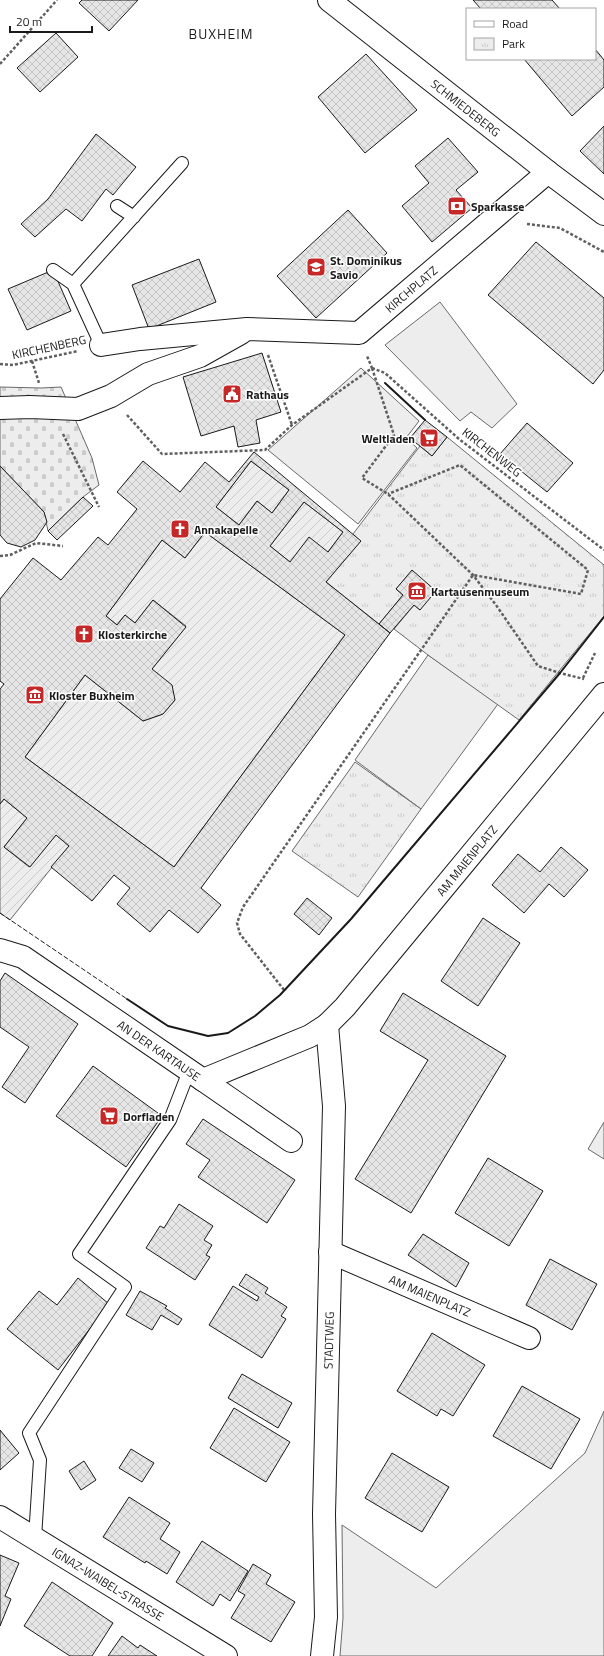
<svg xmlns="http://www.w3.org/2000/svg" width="604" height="1656" viewBox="0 0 604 1656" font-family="'Titillium Web',sans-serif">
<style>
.built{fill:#ededed;stroke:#6a6a6a}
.cemetery{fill:url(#cemetery-stones);stroke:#6a6a6a}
.park{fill:url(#park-tufts);stroke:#6a6a6a}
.garden{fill:url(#garden-furrows);stroke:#6a6a6a}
.building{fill:url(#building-cross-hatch);stroke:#1a1a1a;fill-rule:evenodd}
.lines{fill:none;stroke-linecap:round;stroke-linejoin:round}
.lane-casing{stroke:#1a1a1a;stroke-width:14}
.street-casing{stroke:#1a1a1a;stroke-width:24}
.secondary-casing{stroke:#1a1a1a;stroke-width:24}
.path{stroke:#5f5f5f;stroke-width:2.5;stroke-dasharray:3 2;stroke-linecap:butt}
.lane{stroke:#fff;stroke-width:12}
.street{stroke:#fff;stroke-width:22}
.secondary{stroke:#fff;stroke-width:22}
.fence{stroke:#1a1a1a;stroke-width:1;stroke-dasharray:5 2;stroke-linecap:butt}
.wall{stroke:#1a1a1a;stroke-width:2}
.labels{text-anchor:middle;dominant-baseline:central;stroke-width:3;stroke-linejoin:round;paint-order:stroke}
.street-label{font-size:12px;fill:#1a1a1a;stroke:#fff}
.poi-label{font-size:12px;font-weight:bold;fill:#1a1a1a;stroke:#fff;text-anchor:start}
.quarter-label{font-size:14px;letter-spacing:1px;fill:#1a1a1a;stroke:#fff}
</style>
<defs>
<pattern id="cemetery-stones" width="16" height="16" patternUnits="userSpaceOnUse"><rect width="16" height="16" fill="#ededed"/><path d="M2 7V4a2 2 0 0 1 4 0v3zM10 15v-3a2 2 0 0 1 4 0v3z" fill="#cbcbcb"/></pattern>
<pattern id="park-tufts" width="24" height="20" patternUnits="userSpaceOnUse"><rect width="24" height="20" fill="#ededed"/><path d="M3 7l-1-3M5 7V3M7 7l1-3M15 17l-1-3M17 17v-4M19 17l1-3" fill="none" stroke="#cbcbcb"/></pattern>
<pattern id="garden-furrows" width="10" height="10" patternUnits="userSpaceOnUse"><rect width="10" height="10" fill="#ededed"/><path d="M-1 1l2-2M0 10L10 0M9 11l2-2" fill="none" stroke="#cbcbcb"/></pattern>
<pattern id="building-cross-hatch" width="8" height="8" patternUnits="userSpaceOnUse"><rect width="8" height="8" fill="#e6e6e6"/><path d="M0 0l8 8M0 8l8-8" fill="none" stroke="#c5c5c5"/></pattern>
</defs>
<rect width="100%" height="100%" fill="#fff"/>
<path class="built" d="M440 302 517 404 492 428 471 412 460 421 385 345Z
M361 368 419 421 406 438 417 448 358 524 268 450Z
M428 655 498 704 421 809 355 760Z
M604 1122V1159L588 1149Z
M604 1411V1656H340L343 1618 342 1525 436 1588 585 1453Z"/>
<path class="cemetery" d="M0 387 41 388 61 387 92 458 99 485 83 497 48 531 44 512 0 466Z"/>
<path class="park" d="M447 437 604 565V616L519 720 428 655 394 629 414 605 420 610 412 571 396 589 403 595 379 624 326 582 360 541 353 534 420 446 432 456Z
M355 762 421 809 358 897 292 851Z"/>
<path class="garden" d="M251 461 289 490 272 513 257 501 239 525 216 507Z
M304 502 343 532 328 552 290 562 270 546Z
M205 532 345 635 174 867 25 757 85 675 143 721 163 714 175 700 152 669 186 626 153 600 135 623 125 615 117 625 106 616 162 540 185 558Z
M4 799 27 818 4 847 29 867 56 835 69 846 10 920 0 913V804Z"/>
<path class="building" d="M82 0H138L109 31 79 3Z
M473 0H552L560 9H481Z
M56 33 78 57 40 92 17 68Z
M595 49 604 60V87L572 116 524 59H595Z
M366 54 417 110 365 153 318 97Z
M604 126V174L580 151Z
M96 134 136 167 113 195 106 189 82 221 66 209 35 237 21 224 48 199Z
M448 138 478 172 456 190 472 208 432 242 402 206 429 183 415 166Z
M348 210 387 253 316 318 277 276Z
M536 242 604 298V370L593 384 488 295Z
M199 259 216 302 149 329 132 285Z
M53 270 71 311 27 330 8 289Z
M262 353 281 412 256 420 260 443 238 447 234 426 201 436 183 377Z
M425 420 447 437 432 456 410 438Z
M527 423 573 463 547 492 500 454Z
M254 452 361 541 326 582 390 633 201 888 221 905 198 933 169 910 150 932 117 904 130 888 114 875 92 901 51 867 69 846 56 835 30 867 4 847 27 818 4 799 0 804V689L4 684 0 681V599L33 558 61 580 98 537 108 545 137 509 117 492 143 461 180 492 205 462 229 482ZM251 461 289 490 272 513 257 501 239 525 216 507ZM304 502 343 532 328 552 309 537 290 562 270 546ZM205 532 345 635 174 867 25 757 85 675 143 721 163 714 175 700 172 685 152 669 186 627 153 600 135 623 125 615 117 625 106 616 162 540 185 558Z
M0 466 44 512 47 522 35 540 21 547 7 543 0 535Z
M83 497 93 506 57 540 48 531Z
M412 570 436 591 420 610 414 605 390 633 379 624 403 595 396 589Z
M561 847 588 870 564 897 549 884 524 913 492 885 518 854 540 872Z
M307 898 332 918 319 935 294 914Z
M483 918 520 943 478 1006 441 981Z
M5 973 78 1024 25 1103 2 1087 29 1047 0 1027V981Z
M403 993 506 1056 411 1213 355 1179 428 1060 380 1031Z
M93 1066 162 1116 126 1167 56 1116Z
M203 1119 295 1180 267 1223 198 1177 210 1160 186 1144Z
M488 1158 543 1191 509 1246 455 1213Z
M179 1204 213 1226 204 1240 212 1245 206 1255 210 1257 195 1280 146 1248 160 1226 164 1228Z
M423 1234 469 1263 456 1287 408 1255Z
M550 1259 597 1284 572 1330 526 1305Z
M246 1274 268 1288 265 1293 287 1307 281 1316 286 1319 262 1358 209 1325 233 1286 257 1301 259 1297 239 1285Z
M78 1278 109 1304 58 1370 7 1329 39 1291 57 1305Z
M140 1291 167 1306 165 1308 182 1319 178 1325 161 1315 152 1330 126 1315Z
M432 1333 485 1365 453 1416 441 1409 437 1416 397 1391Z
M242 1374 292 1403 278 1428 228 1398Z
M522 1386 580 1419 551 1469 493 1436Z
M234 1408 290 1442 266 1482 210 1448Z
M0 1430 19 1453 0 1470Z
M131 1449 154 1463 142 1482 119 1468Z
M392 1453 449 1487 422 1532 365 1498Z
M84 1461 96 1480 81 1490 69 1471Z
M129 1497 170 1523 160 1539 180 1552 167 1574 146 1561 145 1563 103 1537Z
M202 1541 248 1571 230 1601 220 1594 213 1606 176 1582Z
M0 1555 19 1563 5 1596 11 1599 0 1626Z
M253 1564 271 1575 266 1584 295 1602 271 1642 231 1618 245 1595 238 1591Z
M52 1582 113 1623 92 1656H70L24 1626Z
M122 1636 138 1648 140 1645 157 1656H108Z"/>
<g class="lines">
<g class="lane-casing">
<path id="lane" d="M117 206 134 217
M53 270 73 284
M101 345 73 284 182 163
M35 1538 40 1460 29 1433 125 1287 79 1254 170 1120 189 1071"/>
</g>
<g class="street-casing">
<g id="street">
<path id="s1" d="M329 0 548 172 604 214"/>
<path id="s2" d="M101 345 140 339 247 329 359 333 548 172"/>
<path d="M0 408 30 407 78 409 111 396 148 374 200 356 241 333"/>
<path d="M203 1080 291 1141"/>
<path id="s3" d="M330 1252 529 1338"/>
<path id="s4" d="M0 1517 226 1656"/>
<path id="s5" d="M322 1656 326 1617 324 1514 334 1106 327 1025"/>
</g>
</g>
<g class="secondary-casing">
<g id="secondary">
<path id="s6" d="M0 950 23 957 203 1080 310 1036 327 1025 345 1007 604 694"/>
</g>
</g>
<path class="path" d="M0 64 57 0
M527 224 560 228 604 252
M268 355 292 425
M32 361 39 383
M0 364 13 365 78 351
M372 368 394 435 362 478 388 494 473 575 496 605 538 666 560 673 584 679
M372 368 385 373 459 439 604 550
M127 415 162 454 265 450 292 425 372 368 367 356
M63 434 99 507
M0 556 10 555 36 543 63 546
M583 678 595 653
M284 990 240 934 237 923 243 907 473 575 581 594 588 570 460 465 388 494"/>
<use href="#lane" class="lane"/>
<use href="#street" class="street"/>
<use href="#secondary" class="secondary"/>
<path class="fence" d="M0 913 127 999"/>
<path class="wall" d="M385 383 425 420
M127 999 168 1026 208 1036 228 1033 255 1016 280 995 351 919 560 673 604 617"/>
</g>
<defs>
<g id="bank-square" transform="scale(1)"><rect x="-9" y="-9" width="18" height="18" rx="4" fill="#c62828" stroke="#fff"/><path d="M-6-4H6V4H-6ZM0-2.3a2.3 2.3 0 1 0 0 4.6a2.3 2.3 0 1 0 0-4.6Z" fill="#fff"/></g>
<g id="school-square" transform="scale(1)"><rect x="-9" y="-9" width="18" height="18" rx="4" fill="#c62828" stroke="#fff"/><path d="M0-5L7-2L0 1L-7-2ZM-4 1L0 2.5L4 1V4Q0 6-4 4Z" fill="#fff"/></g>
<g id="civic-square" transform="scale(1)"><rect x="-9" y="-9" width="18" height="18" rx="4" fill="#c62828" stroke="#fff"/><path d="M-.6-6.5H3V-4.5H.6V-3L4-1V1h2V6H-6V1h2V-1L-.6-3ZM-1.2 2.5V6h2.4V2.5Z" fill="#fff"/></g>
<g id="supermarket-square" transform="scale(1)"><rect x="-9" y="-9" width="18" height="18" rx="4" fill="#c62828" stroke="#fff"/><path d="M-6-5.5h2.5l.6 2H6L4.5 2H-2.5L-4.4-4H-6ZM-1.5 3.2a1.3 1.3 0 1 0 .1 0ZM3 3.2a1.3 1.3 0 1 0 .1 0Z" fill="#fff"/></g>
<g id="church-square" transform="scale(1)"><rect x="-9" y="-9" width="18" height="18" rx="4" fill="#c62828" stroke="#fff"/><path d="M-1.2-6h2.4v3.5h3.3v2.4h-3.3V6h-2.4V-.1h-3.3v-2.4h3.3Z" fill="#fff"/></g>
<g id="museum-square" transform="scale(1)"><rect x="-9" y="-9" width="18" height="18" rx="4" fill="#c62828" stroke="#fff"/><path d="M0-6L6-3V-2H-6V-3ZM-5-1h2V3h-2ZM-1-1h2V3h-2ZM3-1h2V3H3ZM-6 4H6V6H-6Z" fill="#fff"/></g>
</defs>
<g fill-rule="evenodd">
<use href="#bank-square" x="457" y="206"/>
<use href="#school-square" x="316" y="267"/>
<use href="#civic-square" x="232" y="394"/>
<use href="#supermarket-square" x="429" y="438"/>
<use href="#church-square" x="180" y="529"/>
<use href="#museum-square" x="417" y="591"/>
<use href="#church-square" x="84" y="634"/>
<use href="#museum-square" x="35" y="695"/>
<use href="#supermarket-square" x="109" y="1116"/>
</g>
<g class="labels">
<g class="street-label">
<text stroke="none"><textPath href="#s1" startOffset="174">SCHMIEDEBERG</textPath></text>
<text stroke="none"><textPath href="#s2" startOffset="327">KIRCHPLATZ</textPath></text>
<text transform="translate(49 347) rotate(-12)">KIRCHENBERG</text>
<text transform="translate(492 452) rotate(38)">KIRCHENWEG</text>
<text stroke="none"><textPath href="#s6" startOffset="594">AM MAIENPLATZ</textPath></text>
<text stroke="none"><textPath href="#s6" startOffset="189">AN DER KARTAUSE</textPath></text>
<text stroke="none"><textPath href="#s3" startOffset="109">AM MAIENPLATZ</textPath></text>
<text stroke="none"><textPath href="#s5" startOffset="316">STADTWEG</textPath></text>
<text stroke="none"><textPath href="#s4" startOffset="127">IGNAZ-WAIBEL-STRASSE</textPath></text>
</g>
<g class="poi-label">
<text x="471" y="206">Sparkasse</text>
<text x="330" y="260">St. Dominikus<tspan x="330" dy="14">Savio</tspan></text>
<text x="246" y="394">Rathaus</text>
<text x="415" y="438" text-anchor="end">Weltladen</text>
<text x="194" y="529">Annakapelle</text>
<text x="431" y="591">Kartausenmuseum</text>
<text x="98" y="634">Klosterkirche</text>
<text x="49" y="695">Kloster Buxheim</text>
<text x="123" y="1116">Dorfladen</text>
</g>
<g class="quarter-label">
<text x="221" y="33">BUXHEIM</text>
</g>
</g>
<rect x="466" y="8" width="130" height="52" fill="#ffffff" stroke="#a3a3a3"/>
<rect x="474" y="21" width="20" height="6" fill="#ffffff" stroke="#a3a3a3"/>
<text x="502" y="28" font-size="12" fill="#1a1a1a">Road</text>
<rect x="474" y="38" width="20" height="12" fill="url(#park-tufts)" stroke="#a3a3a3"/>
<text x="502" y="48" font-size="12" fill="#1a1a1a">Park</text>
<path d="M10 26v6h82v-6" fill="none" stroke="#1a1a1a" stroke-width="2"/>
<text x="16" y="26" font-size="12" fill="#1a1a1a" stroke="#ffffff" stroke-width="3" paint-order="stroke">20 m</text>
</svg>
